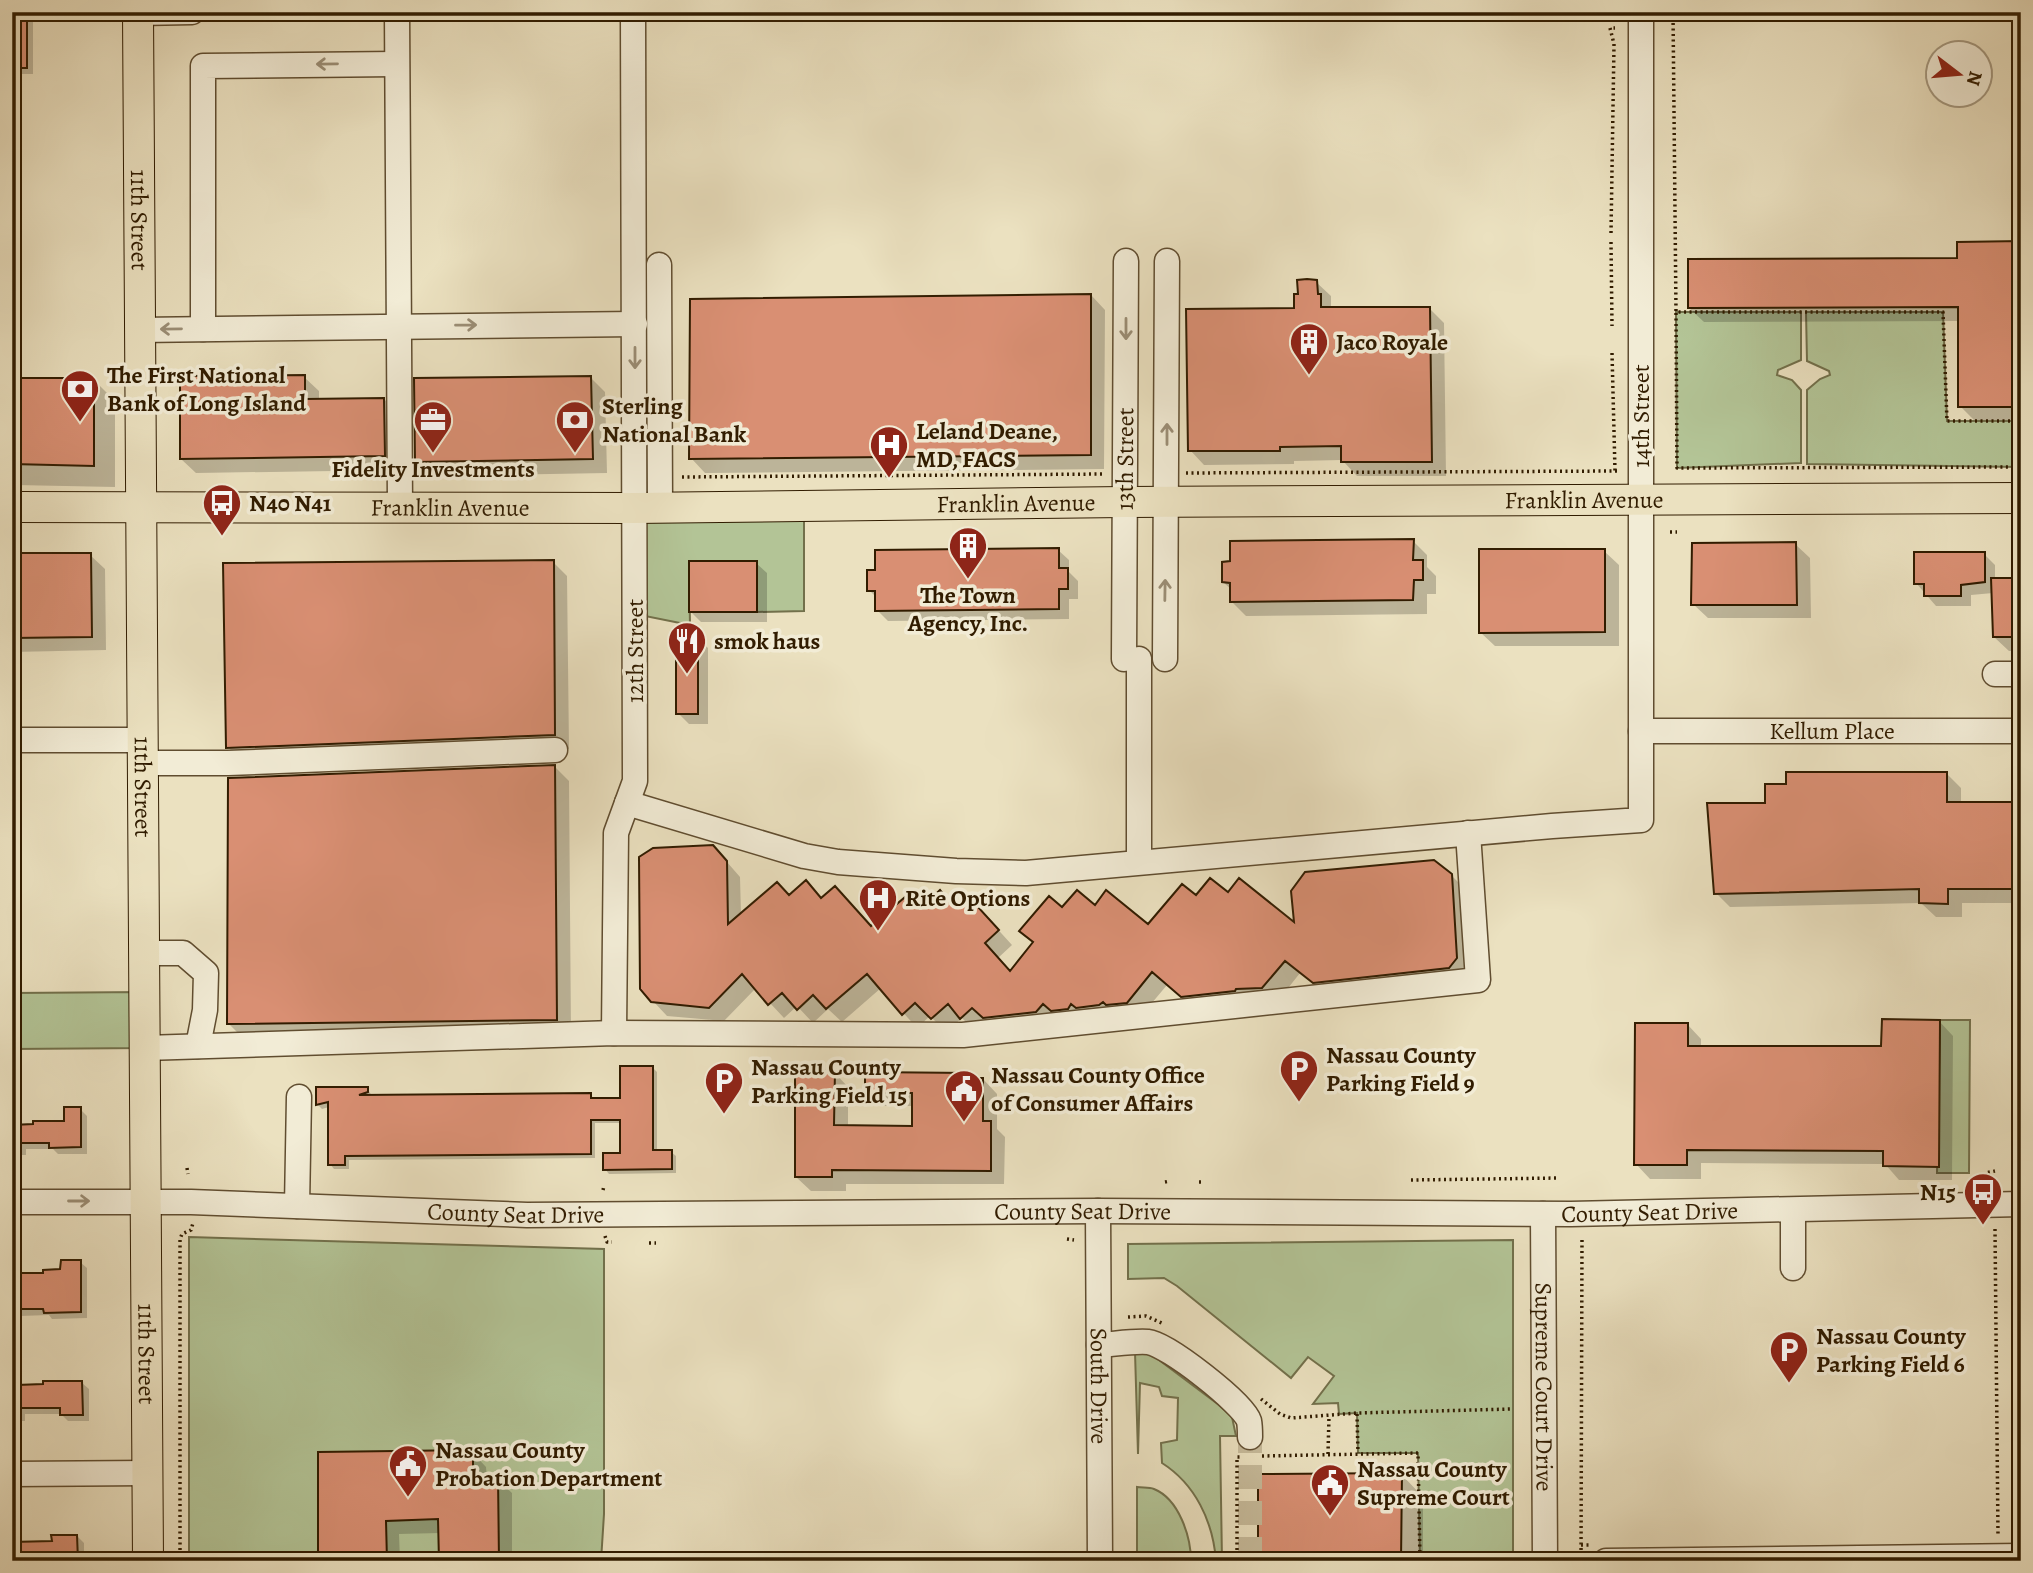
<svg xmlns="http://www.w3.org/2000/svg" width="2033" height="1573" viewBox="0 0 2033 1573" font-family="Alegreya,serif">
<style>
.green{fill:#b3c496;stroke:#72704b;stroke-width:2}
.shadow{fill:#0003}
.building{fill:#d98f73;stroke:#311c00;stroke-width:2}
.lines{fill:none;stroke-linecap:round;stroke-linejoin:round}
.minor-tunnel{stroke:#c6ba9a;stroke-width:24;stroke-dasharray:24 12;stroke-linecap:butt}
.minor-casing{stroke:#604d30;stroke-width:27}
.major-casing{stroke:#311c00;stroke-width:32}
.path{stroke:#311c00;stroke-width:3.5;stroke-dasharray:2 3.5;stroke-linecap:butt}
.minor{stroke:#f2ecd6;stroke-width:24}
.major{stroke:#ebe1c0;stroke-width:30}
.oneway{stroke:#9b8e76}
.labels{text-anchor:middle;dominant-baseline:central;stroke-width:7;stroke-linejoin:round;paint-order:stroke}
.street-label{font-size:24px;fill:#311c00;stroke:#f2ecd6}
.poi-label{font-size:24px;font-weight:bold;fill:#311c00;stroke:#f2ecd6;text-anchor:start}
</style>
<rect width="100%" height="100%" fill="#ebe1c0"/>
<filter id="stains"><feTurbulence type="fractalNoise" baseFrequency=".00286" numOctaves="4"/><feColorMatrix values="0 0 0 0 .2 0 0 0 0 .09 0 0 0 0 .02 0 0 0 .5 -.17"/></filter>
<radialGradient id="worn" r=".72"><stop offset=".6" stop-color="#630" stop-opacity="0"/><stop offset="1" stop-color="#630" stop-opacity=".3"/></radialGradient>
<path class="green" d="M1676 312H1801V360L1778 370 1777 375 1792 380 1801 390V463L1677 468Z
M1806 312H1943L1947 421H2021V467L1807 464V390L1820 379 1830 375 1829 371 1807 361Z
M804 506V611L757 612V561L689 564 690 625 635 614 634 508Z
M145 992V1048L12 1049V993Z
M1940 1020H1970L1969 1173H1937Z
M189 1237 604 1249V1514L601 1561H189Z
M1513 1240V1561H1420L1418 1453H1358L1357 1413 1339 1414 1338 1403 1313 1404 1334 1376 1308 1357 1291 1378 1177 1286 1164 1278 1128 1279V1244Z
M1135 1352 1151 1354 1219 1405 1232 1417 1236 1436H1220L1222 1561H1216C1213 1521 1195 1484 1162 1463L1161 1443 1177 1440 1178 1398 1162 1396 1159 1387 1140 1383 1138 1454Z
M1137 1487C1142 1488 1149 1487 1154 1489 1179 1499 1191 1537 1191 1561H1137Z"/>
<path class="shadow" d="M12 12H33V74H12Z
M2021 243V420H1974L1960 406V321L1704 322 1689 308 1959 260Z
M1316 282 1331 296V306L1334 309H1430L1444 323 1446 476H1357L1342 460 1294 461V464L1204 465 1190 450 1296 310 1300 295Z
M1091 295 1105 310 1104 469 705 473 691 458Z
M304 377 319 391V401L384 399 398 414 399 470 196 473 181 459Z
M591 378 605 392 607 473 431 476 416 462Z
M93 379 115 401V487L15 485 12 482V380Z
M1413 541 1427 555V567L1436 576V594H1427V614L1246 616 1232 602V590L1223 582Z
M1795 544 1810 558 1811 618H1708L1693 604Z
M1058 550 1069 560V572L1078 581V599H1069V619L888 621 877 610V598L869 590 877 572Z
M1604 551 1619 565V646H1495L1480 632Z
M1984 554 1995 565V580L2021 579V651H2009L1994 637 1993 593 1971 595V606H1936L1916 583Z
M12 555H90L105 569 106 650 12 652Z
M553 562 567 576 569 749 242 762 228 747Z
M756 563 767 573V622H701L690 611Z
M697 637 708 648V724H689L678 713Z
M555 767 569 781 571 1034 243 1038 228 1023Z
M1947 774 1961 788V804L2021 803V903H1962V917H1936L1921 903 1730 907 1716 893 1767 805Z
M713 846 740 877 741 915 789 897 806 883 822 899 872 928 924 907 982 912 1012 945 998 958 1011 972 1034 944 1022 931 1062 909 1095 907 1148 927 1196 898 1228 895 1296 926 1451 875 1466 890 1471 973 1329 996 1300 973 1277 1002 1197 1010 1167 985 1141 1016 976 1032 962 1018 946 1032 930 1016 917 1028 881 988 842 1022 828 1009 813 1023 797 1006 784 1018 756 988 724 1021 667 1016 653 1001Z
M1939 1021 1953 1036 1952 1180H1899L1885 1164 1701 1163V1179H1650L1636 1164 1687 1024 1701 1039V1047L1883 1048Z
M652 1067 657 1072V1152H671L676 1156V1173L609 1174 605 1169 622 1155V1123H595V1158L349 1160V1169H334L330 1164 329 1107 322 1109 318 1105V1089L367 1088 372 1096 590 1095 595 1099H622Z
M834 1072 848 1087V1127H914V1106H881L867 1092 969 1074 974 1079H983L997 1094V1129L1005 1137 1004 1184H846V1191H811L796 1177Z
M80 1109 87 1116V1154H58L53 1149H26V1155H12V1126L65 1123Z
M80 1262 87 1268V1318L52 1319 49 1315 20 1316 17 1319H12V1275H45L62 1271Z
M82 1383 89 1389V1421H68L61 1414H25V1421H12V1386Z
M472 1452 486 1467 487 1479H497L512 1493V1561H441L440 1533 399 1534 400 1561H320Z
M1402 1475 1423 1497V1561H1260Z
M12 1536 20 1544 53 1543 77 1536 84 1543V1561H12Z"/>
<path class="building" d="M12 12H27V68H12Z
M2021 241V407H1958V307L1688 308V259L1957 258V242Z
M1307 279 1317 280 1318 294H1321V307H1430L1432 462H1341V446L1280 447V451H1188L1186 309 1294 308V294H1298L1297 280Z
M1091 294V455L689 459 690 299Z
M305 375V399L384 398 385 456 180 459V376Z
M591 376 593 459 415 462 414 378Z
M12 378H94V466L12 464Z
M1414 539 1413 560H1423V580H1414L1413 600 1230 602V583L1222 582V562L1230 561V541Z
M1796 542 1797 605H1691L1692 543Z
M1059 548V568H1068V589H1059V609L875 611V591H867V570H875V550Z
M1479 549H1605V632L1479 633Z
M1914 552H1985V582L1961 585V596H1924V584H1914Z
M12 553H91L92 637 12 638Z
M554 560 555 735 226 748 223 563Z
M689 561H757V612H689Z
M1991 578H2021V637H1993Z
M698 635V714H676V636Z
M555 765 557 1020 227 1024 228 778Z
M1786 772H1947V802H2021V889H1948V904L1919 903V889L1714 894 1707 803H1765V784H1786Z
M713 845 727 861 728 924 777 882 789 895 806 880 821 898 835 886 871 926 911 892 923 906 940 890 954 907 968 896 999 930 985 943 1010 971 1033 942 1019 931 1049 896 1062 907 1077 890 1095 905 1106 890 1148 924 1182 884 1196 895 1210 878 1228 892 1239 878 1294 922 1291 891 1305 872 1434 860 1452 874 1457 958 1449 968 1313 983 1285 961 1262 988 1236 989 1235 991 1181 997 1152 972 1127 1003 1106 1005 1103 1002 1099 1005 1076 1008 1071 1004 1068 1009 1051 1011 1043 1004 1036 1012 983 1018 972 1008 960 1019 948 1004 931 1019 915 1003 902 1015 867 974 826 1009 813 995 797 1010 782 993 768 1005 742 974 709 1008 651 1002 640 989 639 857 653 848Z
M1882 1019 1940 1020 1939 1167 1883 1166V1151L1687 1150V1165H1634L1635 1023H1688V1046H1881Z
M620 1066H653V1150H672V1169L603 1170V1153H620V1120H591V1154L345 1156V1165H328V1102L316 1105V1087H368V1092L359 1095 591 1093V1098H620Z
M795 1070 835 1071 834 1125 912 1126V1093H865V1072L970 1073V1078H983V1121H991V1171L832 1170V1177H795Z
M64 1107H81V1147L49 1148V1143H12V1125L33 1124V1121H64Z
M61 1260H81V1312L44 1313 43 1309H12V1273H43V1270L60 1269Z
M43 1381H82L83 1415H60V1408H12V1387H17V1385L43 1384Z
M473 1450V1477H498L499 1561H439L438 1519 386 1521 387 1561H318V1452Z
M1402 1473 1401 1561H1258V1474Z
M51 1535H77L78 1561H12V1542L52 1541Z"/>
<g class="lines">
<path class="minor-tunnel" d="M1250 1561V1437"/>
<g class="minor-casing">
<g id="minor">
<path d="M397 12 400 506"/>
<path d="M138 13 192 12"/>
<path d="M659 265 660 508"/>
<path d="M203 329V66L396 64"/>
<path d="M139 330 635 324"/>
<path id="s1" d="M1124 659 1126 261"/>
<path d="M1165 659 1167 261"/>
<path d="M1995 674H2021"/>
<path id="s2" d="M1641 731H2021"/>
<path d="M12 740H143"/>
<path d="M143 763H228L555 750"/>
<path d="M627 803 804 856 838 862 956 871 1026 873 1552 826 1641 820V12"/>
<path d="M1139 862V659"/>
<path d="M145 953H183L206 973 205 1010 198 1046"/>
<path d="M614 1033 616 833 635 781 633 12"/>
<path d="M145 1048 614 1033 963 1035 1478 980 1468 833"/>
<path id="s3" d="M12 1202H191L527 1215 1098 1211 1571 1214 2021 1204"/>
<path d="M297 1206 299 1097"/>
<path id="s4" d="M1098 1211 1100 1561"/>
<path d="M1793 1211V1268"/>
<path id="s5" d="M1543 1214 1545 1561"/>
<path d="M1099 1345C1115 1344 1132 1341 1148 1342 1167 1344 1243 1403 1249 1421 1250 1426 1250 1432 1250 1437"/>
<path d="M12 1474 148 1473"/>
<path d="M1606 1561 2021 1556"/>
</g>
</g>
<g class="major-casing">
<g id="major">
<path id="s6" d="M138 12 148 1561"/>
<path id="s7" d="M12 507 634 508 1125 502 2021 498"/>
</g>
</g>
<path class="path" d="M1673 12 1676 312
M1611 233 1614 44 1610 28H1615
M1611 242 1612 326
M1612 353 1615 471
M2021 421H1947L1943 312H1676L1677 468 2021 467
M1186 473 1619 471
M682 477 1104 474
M1670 532H1677
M187 1168 188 1174
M1411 1180 1558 1178
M1986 1181 1985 1173 1995 1171
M1165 1182 1170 1181
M1199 1182H1203
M603 1190 604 1186
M1995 1229 1998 1535
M605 1236 607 1242H612
M1067 1239 1074 1240
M649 1243H656
M1128 1317 1146 1316 1164 1324
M1261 1399 1280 1414 1291 1418 1357 1413 1512 1409
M1357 1414 1358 1453
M1328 1454 1329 1416
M1262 1456 1418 1453 1420 1561
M1581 1545H1592
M1130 1555H1149L1155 1561
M180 1561V1239L182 1234 191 1230 193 1223
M1237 1561V1457H1240
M1581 1561 1582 1238"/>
<use href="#minor" class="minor"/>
<use href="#major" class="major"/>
</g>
<defs><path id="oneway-shaft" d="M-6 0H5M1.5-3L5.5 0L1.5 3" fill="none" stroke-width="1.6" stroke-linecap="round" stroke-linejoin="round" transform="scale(1.75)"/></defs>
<g class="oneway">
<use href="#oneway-shaft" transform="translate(327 64) rotate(179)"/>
<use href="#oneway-shaft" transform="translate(466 325) rotate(-1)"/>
<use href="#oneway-shaft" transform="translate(171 329) rotate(179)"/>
<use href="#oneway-shaft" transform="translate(1126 329) rotate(90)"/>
<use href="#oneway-shaft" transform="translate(635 358) rotate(90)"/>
<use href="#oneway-shaft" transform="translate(1167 434) rotate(-90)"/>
<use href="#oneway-shaft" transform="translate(1165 590) rotate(-89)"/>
<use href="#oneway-shaft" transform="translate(79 1201)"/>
</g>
<defs>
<g id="building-pin" transform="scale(2.0125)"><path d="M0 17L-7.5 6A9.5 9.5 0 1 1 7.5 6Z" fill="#8f2418" stroke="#f2ecd6"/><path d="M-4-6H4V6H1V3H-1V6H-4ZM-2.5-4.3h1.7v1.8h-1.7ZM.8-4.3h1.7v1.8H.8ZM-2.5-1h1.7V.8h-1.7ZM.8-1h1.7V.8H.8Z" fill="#fff"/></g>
<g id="bank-pin" transform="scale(2.0125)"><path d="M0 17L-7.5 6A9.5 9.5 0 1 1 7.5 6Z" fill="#8f2418" stroke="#f2ecd6"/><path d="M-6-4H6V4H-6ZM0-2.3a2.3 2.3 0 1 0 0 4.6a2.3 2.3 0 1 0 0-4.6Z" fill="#fff"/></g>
<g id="office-pin" transform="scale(2.0125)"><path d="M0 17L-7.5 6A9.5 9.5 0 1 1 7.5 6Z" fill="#8f2418" stroke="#f2ecd6"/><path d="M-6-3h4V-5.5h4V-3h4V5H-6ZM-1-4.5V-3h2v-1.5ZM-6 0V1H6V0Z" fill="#fff"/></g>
<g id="hospital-pin" transform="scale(2.0125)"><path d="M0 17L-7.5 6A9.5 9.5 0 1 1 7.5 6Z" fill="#8f2418" stroke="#f2ecd6"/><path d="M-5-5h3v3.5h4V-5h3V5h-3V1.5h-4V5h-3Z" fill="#fff"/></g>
<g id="bus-pin" transform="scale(2.0125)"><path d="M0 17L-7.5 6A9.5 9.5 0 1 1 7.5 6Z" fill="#8f2418" stroke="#f2ecd6"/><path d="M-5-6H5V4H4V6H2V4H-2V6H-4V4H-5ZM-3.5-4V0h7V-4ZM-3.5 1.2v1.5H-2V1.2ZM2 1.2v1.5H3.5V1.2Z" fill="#fff"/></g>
<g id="restaurant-pin" transform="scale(2.0125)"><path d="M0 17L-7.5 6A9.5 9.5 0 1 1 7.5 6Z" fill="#8f2418" stroke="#f2ecd6"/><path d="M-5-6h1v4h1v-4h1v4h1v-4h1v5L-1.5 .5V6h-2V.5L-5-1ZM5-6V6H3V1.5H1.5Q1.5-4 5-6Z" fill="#fff"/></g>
<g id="parking-pin" transform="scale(2.0125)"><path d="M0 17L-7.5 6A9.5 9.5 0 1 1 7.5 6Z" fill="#8f2418" stroke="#f2ecd6"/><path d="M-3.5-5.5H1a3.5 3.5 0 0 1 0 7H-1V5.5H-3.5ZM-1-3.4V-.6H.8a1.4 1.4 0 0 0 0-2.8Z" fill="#fff"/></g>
<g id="civic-pin" transform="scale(2.0125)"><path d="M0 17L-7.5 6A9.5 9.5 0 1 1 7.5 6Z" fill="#8f2418" stroke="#f2ecd6"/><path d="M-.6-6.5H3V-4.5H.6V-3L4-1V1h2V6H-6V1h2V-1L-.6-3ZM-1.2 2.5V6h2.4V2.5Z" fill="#fff"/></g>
</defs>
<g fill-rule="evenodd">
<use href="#building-pin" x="1309" y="342"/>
<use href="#bank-pin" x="80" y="389"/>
<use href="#office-pin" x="433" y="420"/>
<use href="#bank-pin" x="575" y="420"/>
<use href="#hospital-pin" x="889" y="445"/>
<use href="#bus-pin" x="222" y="503"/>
<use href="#building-pin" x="968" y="546"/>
<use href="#restaurant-pin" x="687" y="641"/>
<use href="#hospital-pin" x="878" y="898"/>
<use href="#parking-pin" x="1299" y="1069"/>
<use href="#parking-pin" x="724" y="1081"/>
<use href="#civic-pin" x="964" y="1089"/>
<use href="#bus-pin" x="1983" y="1192"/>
<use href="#parking-pin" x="1789" y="1350"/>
<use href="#civic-pin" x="408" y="1464"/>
<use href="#civic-pin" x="1330" y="1483"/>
</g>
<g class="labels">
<g class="street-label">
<text stroke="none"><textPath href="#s6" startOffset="208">11th Street</textPath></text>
<text transform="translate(1641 416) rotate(-90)">14th Street</text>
<text stroke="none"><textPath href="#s1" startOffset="200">13th Street</textPath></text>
<text stroke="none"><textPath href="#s7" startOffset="1572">Franklin Avenue</textPath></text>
<text stroke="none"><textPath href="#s7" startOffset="1004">Franklin Avenue</textPath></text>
<text stroke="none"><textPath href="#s7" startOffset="438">Franklin Avenue</textPath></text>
<text transform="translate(635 651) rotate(-90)">12th Street</text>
<text stroke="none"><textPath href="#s2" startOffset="191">Kellum Place</textPath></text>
<text stroke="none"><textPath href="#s6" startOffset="775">11th Street</textPath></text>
<text stroke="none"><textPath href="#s3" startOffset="504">County Seat Drive</textPath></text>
<text stroke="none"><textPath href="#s3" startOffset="1071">County Seat Drive</textPath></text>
<text stroke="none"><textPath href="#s3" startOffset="1638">County Seat Drive</textPath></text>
<text stroke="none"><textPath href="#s6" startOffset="1342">11th Street</textPath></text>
<text stroke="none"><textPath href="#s4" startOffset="175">South Drive</textPath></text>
<text stroke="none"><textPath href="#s5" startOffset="173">Supreme Court Drive</textPath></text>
</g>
<g class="poi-label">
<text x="1336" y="342">Jaco Royale</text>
<text x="107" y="375">The First National<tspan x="107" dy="28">Bank of Long Island</tspan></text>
<text x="602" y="406">Sterling<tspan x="602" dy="28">National Bank</tspan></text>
<text x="916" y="431">Leland Deane,<tspan x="916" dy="28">MD, FACS</tspan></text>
<text x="433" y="469" text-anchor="middle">Fidelity Investments</text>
<text x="249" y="503">N40 N41</text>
<text x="968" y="595" text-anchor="middle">The Town<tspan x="968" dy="28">Agency, Inc.</tspan></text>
<text x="714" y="641">smok haus</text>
<text x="905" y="898">Rite Options</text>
<text x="1326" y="1055">Nassau County<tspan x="1326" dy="28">Parking Field 9</tspan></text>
<text x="751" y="1067">Nassau County<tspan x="751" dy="28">Parking Field 15</tspan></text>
<text x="991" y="1075">Nassau County Office<tspan x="991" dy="28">of Consumer Affairs</tspan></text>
<text x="1956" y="1192" text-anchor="end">N15</text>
<text x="1816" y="1336">Nassau County<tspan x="1816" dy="28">Parking Field 6</tspan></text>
<text x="435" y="1450">Nassau County<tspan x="435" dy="28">Probation Department</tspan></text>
<text x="1357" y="1469">Nassau County<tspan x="1357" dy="28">Supreme Court</tspan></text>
</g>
</g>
<rect width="2033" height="1573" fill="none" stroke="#ebe1c0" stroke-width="42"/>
<rect x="14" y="14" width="2005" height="1545" fill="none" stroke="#311c00" stroke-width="3.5"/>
<rect x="21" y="21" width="1991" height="1531" fill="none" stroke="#311c00" stroke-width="2"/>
<g transform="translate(1959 74) rotate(106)"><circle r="33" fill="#f2ecd6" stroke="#a59980" stroke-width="2"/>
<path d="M0-5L12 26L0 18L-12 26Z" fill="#8f2418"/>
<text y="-10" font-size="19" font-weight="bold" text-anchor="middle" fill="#311c00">N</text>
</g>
<rect width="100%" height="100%" filter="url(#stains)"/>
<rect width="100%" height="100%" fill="url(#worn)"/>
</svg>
